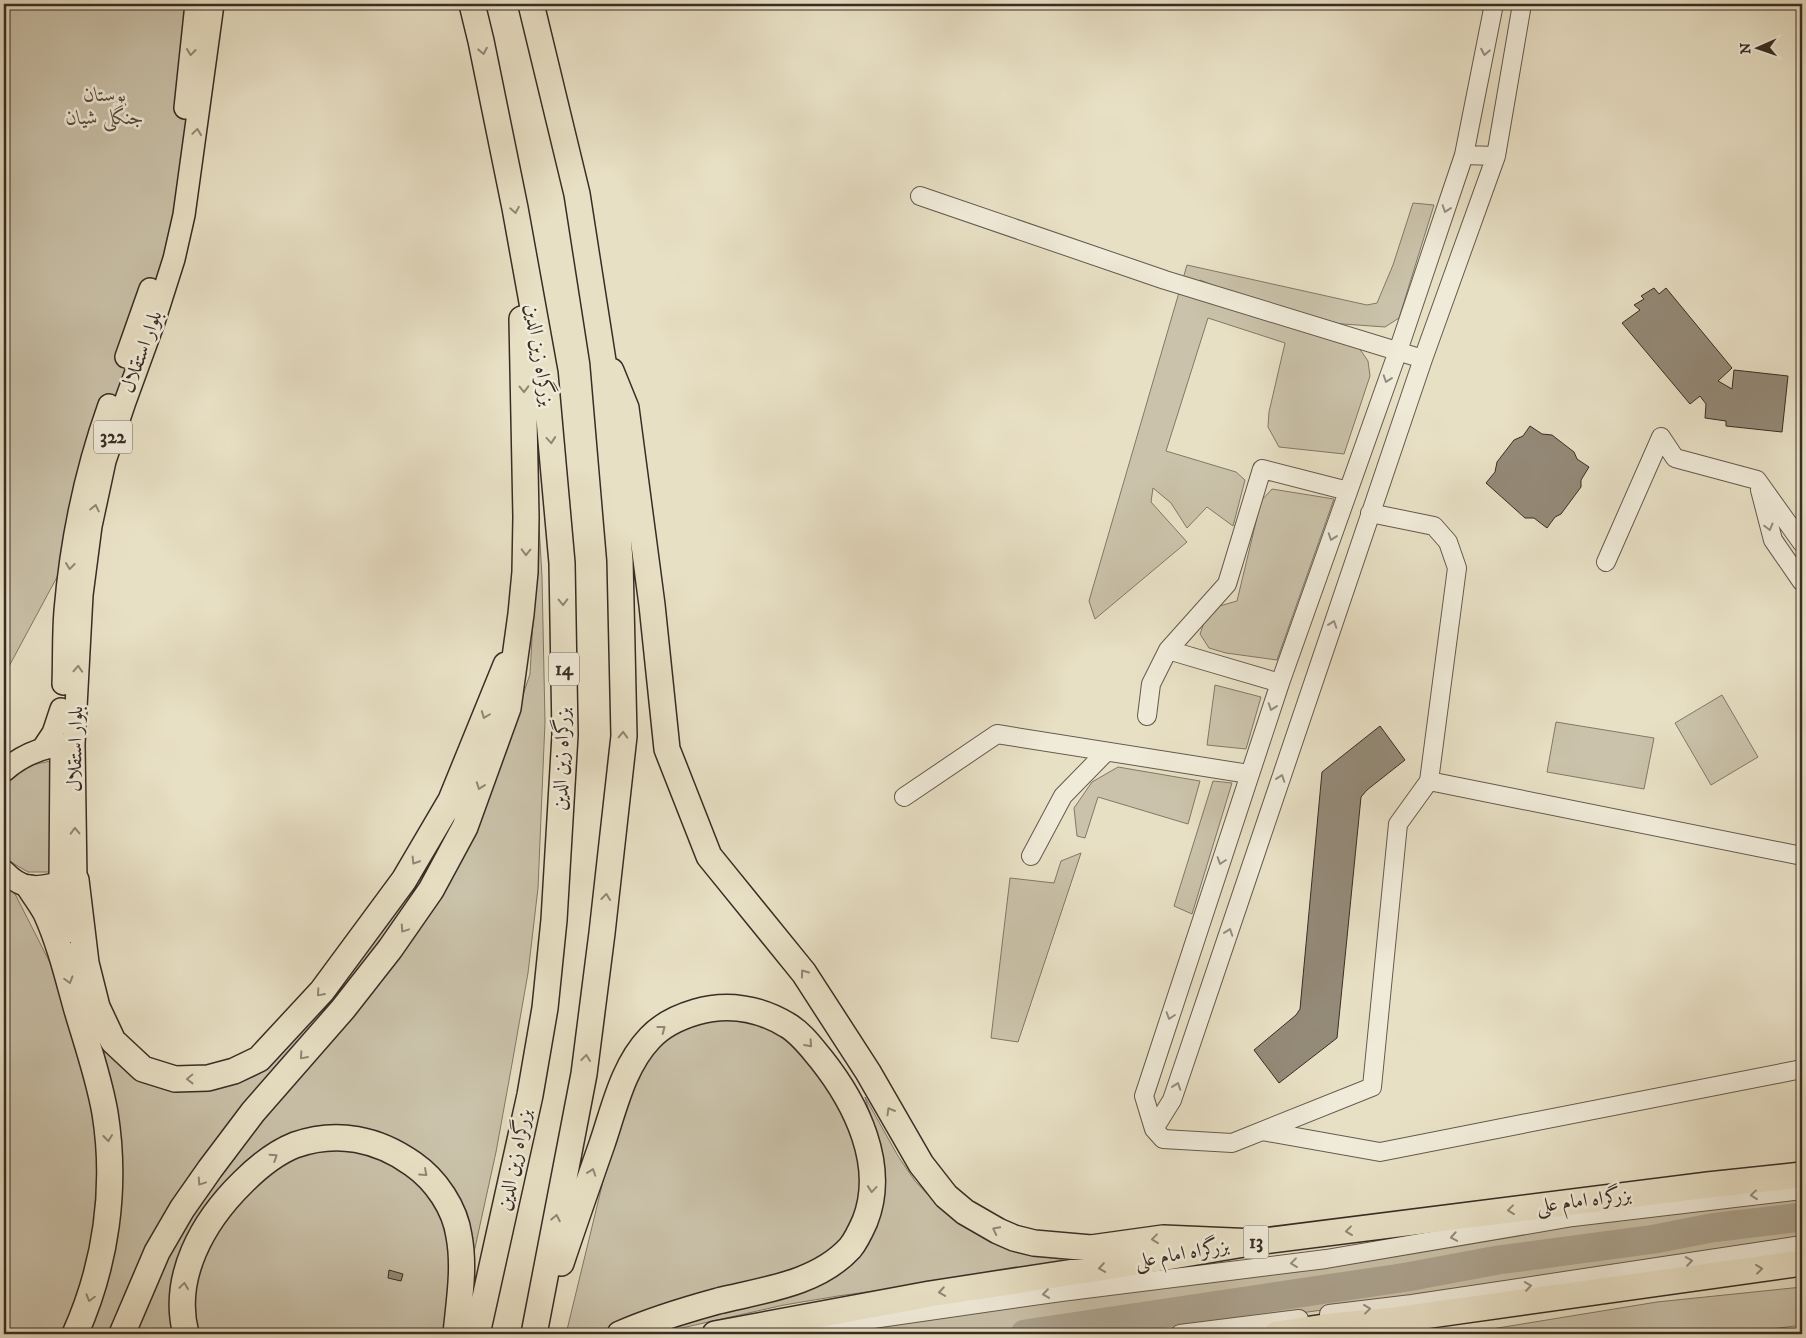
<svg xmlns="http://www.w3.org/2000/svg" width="1806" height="1338" viewBox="0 0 1806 1338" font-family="'IM FELL DW Pica',Amiri,serif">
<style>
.green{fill:#cac2aa;stroke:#817868}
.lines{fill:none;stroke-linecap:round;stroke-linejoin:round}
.river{stroke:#aca38f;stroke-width:29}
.building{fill:#948a78;stroke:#382d25}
.minor-casing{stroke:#645a4d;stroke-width:20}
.major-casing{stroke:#382d25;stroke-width:24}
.highway-casing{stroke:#382d25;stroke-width:28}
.minor{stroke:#f0ebd9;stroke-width:18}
.major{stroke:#e8e0c5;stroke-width:21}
.highway{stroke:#e8e0c5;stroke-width:25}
.oneway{stroke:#908675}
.oneway2{stroke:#948c7f}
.labels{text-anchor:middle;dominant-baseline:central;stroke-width:5;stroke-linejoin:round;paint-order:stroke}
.shield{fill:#f0ebd9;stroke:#6f665b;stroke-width:1}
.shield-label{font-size:19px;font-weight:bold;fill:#382d25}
.park-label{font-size:20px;font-style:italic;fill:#554b40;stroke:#f0ebd9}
.street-label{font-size:20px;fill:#382d25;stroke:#f0ebd9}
</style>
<rect width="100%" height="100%" fill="#e8e0c5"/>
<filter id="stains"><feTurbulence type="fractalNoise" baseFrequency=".004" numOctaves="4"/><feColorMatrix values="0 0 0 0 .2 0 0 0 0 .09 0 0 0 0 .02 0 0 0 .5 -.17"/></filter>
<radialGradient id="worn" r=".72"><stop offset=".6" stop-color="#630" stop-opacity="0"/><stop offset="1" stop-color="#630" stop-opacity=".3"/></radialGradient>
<path class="green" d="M4 4H214L195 190 85 525 7 670H4Z
M1413 203 1434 205 1399 318 1385 327 1316 322 1249 300 1200 280 1198 297 1359 348 1368 361 1370 376 1344 454 1279 447 1268 427 1269 412 1285 343 1208 318 1166 451 1236 472 1245 480 1233 526 1207 507 1187 528 1171 503 1153 488 1151 502 1187 542 1095 619 1089 601 1187 265 1367 305 1377 303 1393 265Z
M534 438 542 577 545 722 538 888 528 973 512 1064 496 1152 471 1266 462 1216 349 1131 216 1199 179 1334H131L160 1263 227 1158 367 989 517 713 530 674 534 603Z
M1272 489 1334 499 1277 660 1226 653 1209 648 1200 634 1209 609 1237 601 1261 501Z
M1215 685 1261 697 1246 749 1207 745Z
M1722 695 1758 757 1711 785 1675 723Z
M1556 722 1654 738 1644 789 1547 772Z
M56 760 53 872H28L6 859 4 856V781C18 766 37 764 56 760Z
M1118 767 1200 781 1188 824 1098 797 1085 838 1077 836 1074 808 1092 782Z
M477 775 417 897 318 1024 114 1334H81L111 1230 65 928 75 896 92 1016 182 1091 211 1089 244 1076Z
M1213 781 1232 783 1192 914 1174 906Z
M1081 853 1018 1042 991 1038 1010 878 1054 883 1061 861Z
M4 882 14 892 70 1002 100 1132 91 1277 60 1334H4Z
M744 1016 789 1036 850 1118 865 1195 848 1237 820 1261 666 1310 606 1334H566L607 1165 625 1103 651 1048 702 1018Z
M865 1097 898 1156 915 1181 933 1200 972 1230 1195 1246 838 1296 784 1305 655 1334H640L840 1267 877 1140Z
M320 1148 383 1155 424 1182 450 1228 449 1334H193L189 1296 206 1241 269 1169Z
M1802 1194V1244L1148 1334H817L1451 1244 1733 1202Z
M1802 1287V1325L1734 1334H1461L1657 1302Z"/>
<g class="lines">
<path class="river" d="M1025 1334 1407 1277 1498 1260 1655 1239 1711 1228 1802 1217"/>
</g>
<path class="building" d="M1654 288 1659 294 1666 288 1732 368 1718 381 1732 389 1734 370 1788 376 1782 432 1726 426V421L1705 418 1706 404 1700 396 1690 404 1622 323 1640 310 1634 305 1644 299 1641 296Z
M1530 426 1542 434 1552 435 1574 452 1577 459 1589 467 1581 480V487L1561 514 1555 517 1547 528 1534 518H1525L1486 483 1495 472 1497 462 1514 440 1523 436Z
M1380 726 1405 760 1367 790 1361 797 1337 1038 1279 1083 1254 1050 1296 1015 1300 1009 1322 772Z
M389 1270 403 1274 401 1281 388 1278Z"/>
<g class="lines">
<g class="minor-casing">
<path id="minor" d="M1464 155 1496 156
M920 196 1165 280 1423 359
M1760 490 1773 540 1802 582
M1370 513 1434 526 1448 542 1457 568 1429 781 1398 824 1372 1087 1232 1143 1163 1139 1154 1129 1144 1096 1280 683 1398 351 1464 155 1494 4
M1606 562 1661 437 1675 458 1757 480 1802 543
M1168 650 1280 683
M1147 716 1151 684 1168 650 1227 584 1262 469 1348 491
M1429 781 1802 856
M904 797 997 734 1249 774
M1031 856 1063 796 1106 752
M1154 1129 1172 1100 1423 359 1496 156 1522 4
M1262 1131 1380 1152 1802 1069
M1329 1314 1412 1304 1802 1245
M792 1334 845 1323 1061 1292 1326 1259 1573 1217 1802 1190
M1180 1334 1299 1319"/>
</g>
<g class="major-casing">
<path id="major" d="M185 108 196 4
M126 357 150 289
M63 684C64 660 63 635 65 611 71 540 85 472 109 405
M43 748 53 733 61 709
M4 771C24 753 47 745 74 744
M4 871C30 898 45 883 76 880L74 744 82 595 91 526 105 461 125 402 153 325 174 259 184 215 213 4
M60 882 61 754"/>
</g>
<g class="highway-casing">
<path id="highway" d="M472 4 481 41 515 208 545 374 562 563 565 735 554 920 545 1008 530 1095 477 1334
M531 4 577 194 603 361 620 560 624 736 602 933 584 1074 534 1334
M611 371 626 408 652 605 667 749 709 856 804 973 868 1072 921 1164 946 1196 965 1212 998 1231 1014 1238 1034 1243 1091 1248 1163 1238 1256 1242
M76 880 86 963 97 1007 113 1041 143 1069 175 1079 208 1078 234 1071 259 1059 322 991 404 880 451 800 506 665
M30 888C35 896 41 904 46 913 60 944 68 978 77 1010 87 1044 99 1078 105 1113 117 1188 106 1265 75 1334
M59 937 60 882
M561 1263C574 1224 588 1184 602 1144 614 1109 623 1066 650 1038 662 1025 679 1017 696 1012 727 1003 759 1008 787 1025 801 1033 811 1047 821 1059 856 1103 887 1165 865 1221 861 1230 856 1241 850 1248 817 1284 763 1290 718 1301 685 1310 652 1320 620 1334
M122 1334 157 1252 182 1209 210 1169 253 1112 343 1009 390 949 431 890 465 827 508 708 521 614 525 572 526 517 522 319
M186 1334C171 1277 203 1221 243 1182 258 1167 275 1153 295 1145 337 1130 378 1139 413 1164 436 1180 455 1208 459 1236 465 1268 459 1302 456 1334
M715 1334 930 1294 1113 1266 1256 1242 1708 1185 1802 1175
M1277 1334 1331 1326 1395 1320 1802 1263"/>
</g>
<use href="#minor" class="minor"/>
<use href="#major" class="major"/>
<use href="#highway" class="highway"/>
</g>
<defs><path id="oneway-chevron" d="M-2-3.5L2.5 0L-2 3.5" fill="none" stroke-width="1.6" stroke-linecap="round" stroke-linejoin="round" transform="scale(1.25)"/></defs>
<g class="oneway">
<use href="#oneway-chevron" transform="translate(483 51) rotate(79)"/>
<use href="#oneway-chevron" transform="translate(191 52) rotate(96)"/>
<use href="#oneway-chevron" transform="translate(197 132) rotate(-82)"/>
<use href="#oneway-chevron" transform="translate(515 210) rotate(80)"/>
<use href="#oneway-chevron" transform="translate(524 389) rotate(89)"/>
<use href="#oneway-chevron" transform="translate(551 440) rotate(85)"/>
<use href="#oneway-chevron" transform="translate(95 508) rotate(-78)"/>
<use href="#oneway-chevron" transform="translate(526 552) rotate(91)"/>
<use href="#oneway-chevron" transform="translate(70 566) rotate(97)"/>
<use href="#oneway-chevron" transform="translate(563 602) rotate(89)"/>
<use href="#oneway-chevron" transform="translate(78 669) rotate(-87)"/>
<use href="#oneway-chevron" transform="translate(485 715) rotate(111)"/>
<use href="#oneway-chevron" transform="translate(623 735) rotate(-88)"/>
<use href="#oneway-chevron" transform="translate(480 786) rotate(110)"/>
<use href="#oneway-chevron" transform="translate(75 831) rotate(-91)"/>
<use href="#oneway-chevron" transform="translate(415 861) rotate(122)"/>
<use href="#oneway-chevron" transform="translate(606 897) rotate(-84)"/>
<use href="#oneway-chevron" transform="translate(404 929) rotate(124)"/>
<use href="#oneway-chevron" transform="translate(804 973) rotate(-126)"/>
<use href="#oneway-chevron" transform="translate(69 980) rotate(74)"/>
<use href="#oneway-chevron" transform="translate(320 993) rotate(131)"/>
<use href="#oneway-chevron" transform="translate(662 1029) rotate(-37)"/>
<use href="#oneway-chevron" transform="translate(809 1044) rotate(48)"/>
<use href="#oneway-chevron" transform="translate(303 1056) rotate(131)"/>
<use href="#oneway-chevron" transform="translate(586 1058) rotate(-83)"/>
<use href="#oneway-chevron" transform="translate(190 1079) rotate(179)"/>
<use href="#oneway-chevron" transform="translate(890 1111) rotate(-120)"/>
<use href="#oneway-chevron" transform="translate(108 1138) rotate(83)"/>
<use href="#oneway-chevron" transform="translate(274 1157) rotate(-33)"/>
<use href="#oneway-chevron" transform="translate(592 1172) rotate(-71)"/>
<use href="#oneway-chevron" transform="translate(424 1173) rotate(42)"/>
<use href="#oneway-chevron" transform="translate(201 1182) rotate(124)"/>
<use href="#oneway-chevron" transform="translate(872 1189) rotate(95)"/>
<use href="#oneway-chevron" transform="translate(1511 1210) rotate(173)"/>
<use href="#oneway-chevron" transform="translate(556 1218) rotate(-79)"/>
<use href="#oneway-chevron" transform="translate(996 1230) rotate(-153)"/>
<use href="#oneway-chevron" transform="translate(1349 1231) rotate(173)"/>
<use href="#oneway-chevron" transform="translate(1155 1239) rotate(173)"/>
<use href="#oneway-chevron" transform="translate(1102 1268) rotate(171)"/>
<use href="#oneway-chevron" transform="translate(1759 1269) rotate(-7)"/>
<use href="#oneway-chevron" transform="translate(184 1286) rotate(-82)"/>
<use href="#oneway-chevron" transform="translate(942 1292) rotate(171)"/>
<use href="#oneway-chevron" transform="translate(90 1298) rotate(106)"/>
</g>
<g class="oneway2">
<use href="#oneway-chevron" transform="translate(1485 52) rotate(101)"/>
<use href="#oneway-chevron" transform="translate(1446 209) rotate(109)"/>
<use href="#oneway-chevron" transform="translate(1387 379) rotate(109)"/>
<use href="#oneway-chevron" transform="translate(1769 527) rotate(75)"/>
<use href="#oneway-chevron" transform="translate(1332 537) rotate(109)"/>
<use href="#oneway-chevron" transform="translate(1333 624) rotate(-71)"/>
<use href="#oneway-chevron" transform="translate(1272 707) rotate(109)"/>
<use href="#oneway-chevron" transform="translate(1281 778) rotate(-71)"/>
<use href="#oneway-chevron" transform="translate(1221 861) rotate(108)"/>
<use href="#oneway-chevron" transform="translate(1229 932) rotate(-71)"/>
<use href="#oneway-chevron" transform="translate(1170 1016) rotate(108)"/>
<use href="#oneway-chevron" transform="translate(1177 1086) rotate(-71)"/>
<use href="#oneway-chevron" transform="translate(1754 1195) rotate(174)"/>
<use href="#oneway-chevron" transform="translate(1454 1237) rotate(170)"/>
<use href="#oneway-chevron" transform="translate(1689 1261) rotate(-9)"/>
<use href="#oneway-chevron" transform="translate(1294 1263) rotate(173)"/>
<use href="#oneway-chevron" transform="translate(1528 1286) rotate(-8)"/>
<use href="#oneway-chevron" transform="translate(1046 1294) rotate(172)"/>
<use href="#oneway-chevron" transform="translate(1367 1309) rotate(-7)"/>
</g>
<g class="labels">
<g class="shield">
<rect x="94" y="420.5" width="38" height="33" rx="4"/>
<rect x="549" y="652.5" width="30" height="33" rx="4"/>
<rect x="1243.5" y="1225.5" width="25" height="33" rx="4"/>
</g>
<g class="shield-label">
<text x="113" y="437">322</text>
<text x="564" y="669">14</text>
<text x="1256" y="1242">13</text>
</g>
<g class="park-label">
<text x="105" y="95">بوستان<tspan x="105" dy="23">جنگلی شیان</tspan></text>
</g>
<g class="street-label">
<text transform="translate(142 352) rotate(-70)">بلوار استقلال</text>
<text transform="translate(539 355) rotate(81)">بزرگراه زین الدین</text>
<text transform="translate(76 749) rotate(-89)">بلوار استقلال</text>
<text transform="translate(562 759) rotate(-88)">بزرگراه زین الدین</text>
<text transform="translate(515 1160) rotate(-78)">بزرگراه زین الدین</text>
<text transform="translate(1584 1201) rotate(-7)">بزرگراه امام علی</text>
<text transform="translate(1182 1254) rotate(-10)">بزرگراه امام علی</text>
</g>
</g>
<rect width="1806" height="1338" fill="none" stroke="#e8e0c5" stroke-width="20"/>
<rect x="5" y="5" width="1796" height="1328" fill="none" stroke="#382d25" stroke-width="2.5"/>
<rect x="10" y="10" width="1786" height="1318" fill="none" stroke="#382d25"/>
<g transform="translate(1758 48) rotate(268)" stroke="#f0ebd9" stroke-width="4" paint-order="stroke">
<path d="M0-4L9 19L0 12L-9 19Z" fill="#382d25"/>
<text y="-8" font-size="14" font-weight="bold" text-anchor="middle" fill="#382d25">N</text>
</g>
<rect width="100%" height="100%" filter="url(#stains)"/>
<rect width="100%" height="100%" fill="url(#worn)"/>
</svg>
